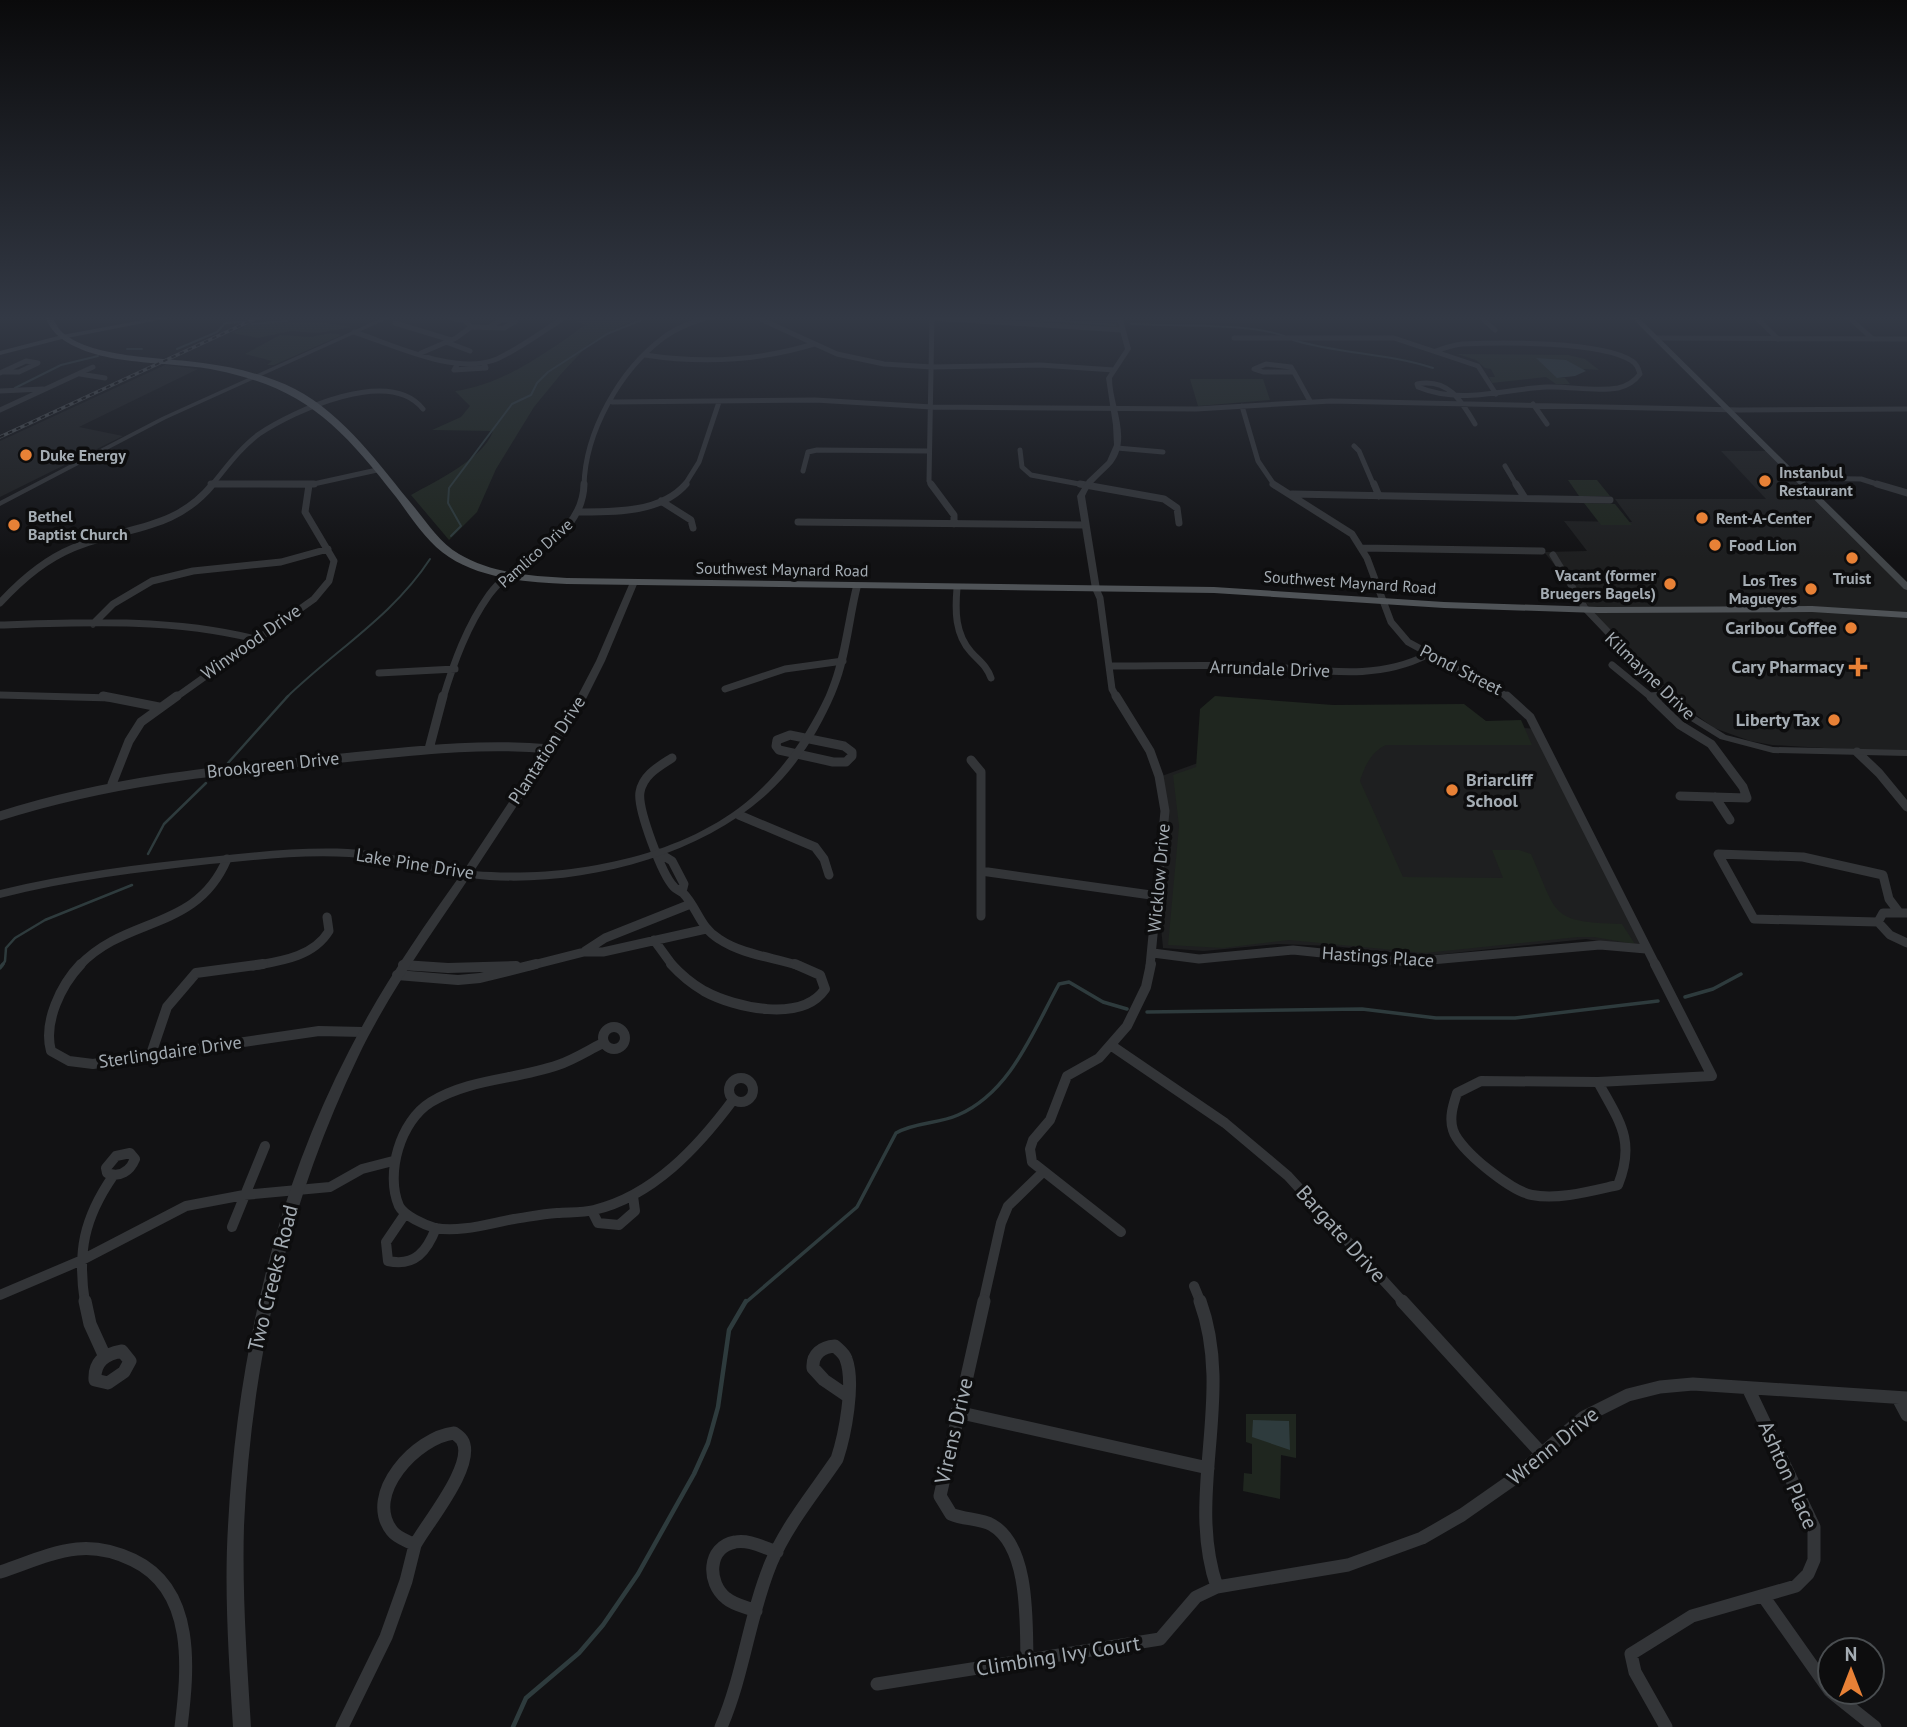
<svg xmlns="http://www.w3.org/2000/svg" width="1907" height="1727" font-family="'PT Sans',sans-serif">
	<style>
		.built { fill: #1e1f20 }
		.green { fill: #1f261f }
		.water { fill: #2e3b3d }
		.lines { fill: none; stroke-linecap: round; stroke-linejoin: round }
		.stream-far3 { stroke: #2e3b3d; stroke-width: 2 }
		.stream-far2 { stroke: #2e3b3d; stroke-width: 2.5 }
		.stream-far1 { stroke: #2e3b3d; stroke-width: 3.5 }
		.stream { stroke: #2e3b3d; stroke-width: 4.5 }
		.minor-far4 { stroke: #333538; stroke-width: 5 }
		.minor-far3 { stroke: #333538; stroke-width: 7 }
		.minor-far2 { stroke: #333538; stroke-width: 9 }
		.minor-far1 { stroke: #333538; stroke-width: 10 }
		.minor { stroke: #333538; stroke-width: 13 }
		.tertiary { fill: #333538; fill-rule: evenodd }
		.secondary { fill: #414548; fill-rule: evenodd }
		.primary { fill: #4f5357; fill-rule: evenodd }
		.rail-casing { stroke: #4c5053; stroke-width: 3.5 }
		.rail { stroke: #0d0d0e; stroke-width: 2; stroke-dasharray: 4.5; stroke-linecap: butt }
		.poi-dot { fill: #e88136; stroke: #0d0d0e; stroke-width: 2.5 }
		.labels { text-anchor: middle; stroke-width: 7; stroke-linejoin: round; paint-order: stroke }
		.far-poi-label { font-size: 16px; font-weight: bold; fill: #a4acb3; stroke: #0d0d0e; text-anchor: start }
		.far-street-label { font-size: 16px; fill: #a4acb3; stroke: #0d0d0e }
		.poi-label { font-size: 18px; font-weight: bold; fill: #a4acb3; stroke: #0d0d0e; text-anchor: end }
		.street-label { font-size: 18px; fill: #a4acb3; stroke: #0d0d0e }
		.near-street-label { font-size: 21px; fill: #a4acb3; stroke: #0d0d0e }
	</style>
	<rect width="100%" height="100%" fill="#121214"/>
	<path class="built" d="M165,365l33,4 -119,58 44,9 -123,61v-56z
		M1721,451h51l135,136v166l-135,-8 -22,-4 -36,-13 -26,-19 -88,-89 -56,-68 43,-1 -23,-30 68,1 -17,-23h151z
		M1331,715l207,14 108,220 -60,-10 -161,17 -92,-10 -55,-2 -74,7 -41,-3 -5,-52 7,-85 -6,-34z"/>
	<path class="green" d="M573,316h75l-23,8 -36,20 -28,30 -27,33 -38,62 -19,43 -28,28 -38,-45c25,-14 73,-37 82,-64l-61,-1 29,-13 9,-11 -15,-15c49,-7 91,-38 130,-66l-15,-7z
		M935,316l182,2 2,10z
		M275,322h45l33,5 -35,6 -27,-2 -33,7 -26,-5 17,-9z
		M331,333l11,2 -68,30h-7l5,-4 -27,-7 35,-19 30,2z
		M1457,354l111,1 17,4 14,11 -14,-1 -28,9h8l5,6h-14l-10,-7 -54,6 -3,-6h6l-4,-8 -6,-1 -9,-8z
		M1190,379h73l7,21 -72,6z
		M1568,480h29l13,16h-31z
		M1584,503l31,1 17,21h-31z
		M1215,696l118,9 131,-1 22,17 35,-1 11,25h-146c-14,6 -22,22 -26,36l43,96 100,1 -11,-28h27l12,4c27,61 18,68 91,70l13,20 -41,-7h-16l-153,16 -136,-13 -66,8 -55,-3 11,-119 -6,-51 23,-8 4,-58z
		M1246,1414h50v44l-15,-3 -1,44 -37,-8 1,-18 8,1v-30l-6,-2z"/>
	<path class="water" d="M1536,358l30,2 20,11 -11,5 -18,2z
		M1253,1420l36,1 1,29 -38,-13z"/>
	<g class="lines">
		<path class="stream-far3" d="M894,316h33
			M986,316l129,9
			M252,324l35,-3
			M1131,324c39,2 119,-1 153,12
			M1293,340c46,14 94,13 140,28
			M127,349h15
			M177,349l40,-17 8,-9 19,-1
			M15,388l46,-23 37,-9
			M451,536l10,-10 -13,-23 1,-15 63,-84 19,-9 6,-12 11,-11 59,-38 44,-18
			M286,698c48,-47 107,-82 144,-139"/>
		<path class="stream-far2" d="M228,763l60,-67
			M148,854l16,-30 42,-41
			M2,966l3,-5 1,-13 9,-10 30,-18 87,-35"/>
		<path class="stream-far1" d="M0,968l3,-4
			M1685,997l28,-8 28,-15
			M1147,1012l215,-3 74,9h79l143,-17
			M745,1303l112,-96 39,-74c19,-11 42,-9 62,-18 53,-23 75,-84 101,-131l10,-2 34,20 24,7"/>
		<path class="stream" d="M513,1727l13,-29 53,-45 24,-28 35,-51 56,-100 14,-31 10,-36 11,-77 17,-29"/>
		<path class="minor-far4" d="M754,316l83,38 47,10 48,3 108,-2 74,5
			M932,316l-3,165 3,5
			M1052,316l67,1
			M1480,316l15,14
			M1755,316l23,23
			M1847,316l26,23
			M932,318l190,12
			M395,323l56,17
			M471,327l33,1 12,-7 -15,-1 -10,6
			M354,332c40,13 102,44 143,27 24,-11 47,-29 70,-43
			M1234,338h160l84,28 18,28
			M1656,338l251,1
			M446,342l24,9
			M421,353l35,-15 15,-11 -5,-6 -15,-3
			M645,355c58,9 113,6 169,-11
			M1266,364l25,3 3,5h-31l-9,-3z
			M457,365l-3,5 32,-2 -2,-5
			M1294,372l16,29
			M0,373l26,-12 12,2 -19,9h-16
			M80,374l25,4
			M1417,384l1,3c43,18 85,2 129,0 23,-1 47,5 71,1 9,-2 16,-6 22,-14 -2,-6 -3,-10 -8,-13 -30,-20 -132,-19 -170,-17 -9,1 -18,4 -26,7
			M1417,384c31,-6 44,16 58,40
			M0,391l43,-2
			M612,402l203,-2 117,7 264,2 135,-8 408,9 168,-1
			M1533,404l14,20
			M1242,406l16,55 17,25
			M0,410l93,-43
			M1354,446l5,5 15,35
			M1117,448l46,4
			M1020,450l2,17 9,8 59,11
			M1505,466l12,20
			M803,471l5,-19 9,-2 112,1
			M1798,478l63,1 22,7
			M211,484l98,1 68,-15
			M211,486c15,-18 29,-38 48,-52 35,-23 130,-68 164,-25
			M584,486c1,-54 36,-116 79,-148 14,-11 32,-17 49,-22
			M684,486l15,-24 20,-60"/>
		<path class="minor-far3" d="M211,484h103
			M931,484l23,31v9
			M1080,484l84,15 13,9 2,15
			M1273,484l79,50 15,24 24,64 17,20 102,56
			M1374,484l5,12
			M1516,484l9,14
			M1877,484l30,9
			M1292,494l318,6
			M661,501l30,19 2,8
			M579,512c35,0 82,1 107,-28
			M798,522l286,3
			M1362,548l180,3
			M1553,555l32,53
			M957,588c-2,23 -2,46 14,64 8,9 16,14 20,26
			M1096,589l4,9 12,91 5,9
			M0,603c21,-23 44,-43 73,-55 52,-22 101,-16 140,-64
			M93,624l20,-20 39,-23 41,-10 88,-9 47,-13
			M0,625c86,-3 171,-7 256,14
			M1612,665l39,32
			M1109,666c48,0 96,-1 145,0 59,2 118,17 173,-11
			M379,673l76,-4
			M725,689l60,-20 58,-8
			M0,695l112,3
			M175,698l139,-99 15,-18 5,-20 -29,-49 4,-27
			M443,698c11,-36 24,-72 46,-103 29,-40 94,-56 95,-111
			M1652,698l16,-2"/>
		<path class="minor-far2" d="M103,696l56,11
			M1116,696l34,55 9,25 6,35 -15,155
			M1507,696l23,21 126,249
			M1662,696l-11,1 29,28 31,19 32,43 4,11 -67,-2
			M790,735l54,11 8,6v4l-6,6h-13l-54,-12 -3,-4 1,-6z
			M429,749l14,-53
			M1857,752l22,21 28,34
			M672,758c-14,9 -29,17 -32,34 -3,16 22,83 34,95 0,1 8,5 9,6 14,14 17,35 36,46 24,16 54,18 81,27
			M971,760l10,12v144
			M112,784l17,-43 12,-19 36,-26
			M1715,797l15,23
			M739,815l76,32 9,12 5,16
			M0,816c109,-35 220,-46 333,-57 73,-7 144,-17 217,-10
			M659,853l13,8 12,23 -2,8
			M981,871l177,25
			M1907,913h-24l-5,9 12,13 17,8
			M1878,922l-124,-3 -36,-65 85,3 80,18 6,24 9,12
			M654,940l19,26
			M585,951l20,-13 83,-33
			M1153,953l46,6 94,-9 116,12 191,-17 46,4
			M403,965l12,1
			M79,966c48,-51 117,-34 148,-107
			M253,966c28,-5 60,-9 76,-35l-2,-14
			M529,966l55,-14h19l103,-23"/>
		<path class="minor-far1" d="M81,964c-20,21 -38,58 -30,87l18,10 24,3 226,-33 44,1
			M671,964c10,11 21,20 33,27 31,17 98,32 121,-2l-5,-14 -25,-11
			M403,965l45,3 68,-2
			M397,975l61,5 22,-2 56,-14
			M603 1038a11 11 0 1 1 22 0a11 11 0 1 1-22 0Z
			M601,1044c-14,7 -28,16 -43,21 -43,15 -87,13 -127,37 -31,19 -46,72 -32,104 5,10 26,19 36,22 24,5 56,-5 79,-9 14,-2 28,-5 43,-6 12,-1 25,0 37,-3 59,-14 104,-63 139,-110
			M1112,1046l113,77 63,53 116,127
			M150,1057l17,-50 29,-34 67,-9
			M729 1090a12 12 0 1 1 24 0a12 12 0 1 1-24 0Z
			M1481,1081l117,1c21,39 38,58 20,103 -27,6 -59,15 -86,10 -21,-4 -73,-45 -79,-65 -4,-12 0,-25 4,-37z
			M1598,1082l114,-6 -57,-112
			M130,1153l5,6c-5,12 -15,19 -28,14l-1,-5 10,-12z
			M592,1211l6,12 21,2 16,-14 -2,-15
			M405,1214l-19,28 2,19c27,6 39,-10 48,-33
			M232,1227l33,-81
			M1121,1232l-89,-70 -2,-13 3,-9 17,-20 17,-44 32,-18 28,-32 19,-39 5,-23
			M1194,1286l7,17
			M0,1295l82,-35 104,-54 58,-11 86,-8 32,-18 31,-8
			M85,1303c-8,-51 -1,-85 28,-127
			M983,1303l18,-80 7,-17 35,-34"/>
		<path class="minor" d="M85,1301l5,23 15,33
			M984,1301l-44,195 11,18c13,6 29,4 41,11 38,22 34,99 35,137
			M1200,1301c35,96 -15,193 17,286
			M1402,1301l140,153
			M122,1351l8,10 -6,11 -16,11 -13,-3c-1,-18 10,-26 27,-29z
			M1898,1398l9,17
			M957,1412l251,56
			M454,1433c3,2 6,4 8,7 15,24 -36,84 -47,105 -7,-4 -18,-7 -23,-14 -29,-37 25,-94 62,-98z
			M0,1572c25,-8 50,-20 77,-23 19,-2 39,3 56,11 63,30 55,110 48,167
			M1763,1596l67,95
			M756,1611c-10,-4 -22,-6 -30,-13 -19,-15 -19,-51 9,-56 14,-3 29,6 42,10
			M877,1684l283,-45 36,-42 21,-10 131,-22 74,-27 40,-23 50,-35 72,-63 44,-22 32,-8 33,-3 214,14
			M1831,1692l44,35
			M342,1727l44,-90 20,-56 9,-36
			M721,1727c23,-53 28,-111 50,-164 16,-38 43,-70 66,-104 8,-24 18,-76 9,-100 -2,-6 -7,-9 -11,-13 -13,1 -23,8 -22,22l11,12 22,15
			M1666,1727l-31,-55 -4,-18 61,-38 104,-30 12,-12 6,-14v-33l-66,-139"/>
		<path class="tertiary" d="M386,316h8l-228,103 -166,87v-5l162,-84z
			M1116,316h6l9,33 -19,29c0,27 20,60 1,85 -10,12 -22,18 -28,33l15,93 -4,2 -4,-2 -15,-93 10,-16 20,-19 7,-16 -1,-20 -7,-47 19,-29z
			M631,580h6l1,2 -33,79 -23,46 -108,164c95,8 220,-14 289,-84 27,-27 47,-58 63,-92 15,-34 18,-73 27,-109l4,-2 4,2c-9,36 -11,74 -26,108 -16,37 -38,73 -68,100 -73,67 -201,96 -298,84 -39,58 -81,116 -111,179 -71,148 -107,306 -114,469 -2,67 3,134 7,201h-18c-4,-67 -9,-134 -5,-201 9,-164 45,-328 121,-475 31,-61 70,-118 110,-174 -37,-7 -73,-18 -110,-20 -46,-3 -93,3 -139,7 -70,8 -141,16 -210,34v-8c69,-17 140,-26 210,-33 46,-5 92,-10 138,-8 40,2 77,15 116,21l108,-163 24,-46z
			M1582,606h6l101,106 37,23 47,12 134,3v6l-134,-3 -53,-14 -37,-23 -101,-106z"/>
		<path class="secondary" d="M165,316h14l-117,23 -62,16v-4l62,-16z
			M1630,316h7l270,266v8l-3,-1z"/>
		<path class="primary" d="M44,316h8c2,4 5,10 8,14 28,29 104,27 143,33 31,4 64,12 92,26 51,27 84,76 120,119 13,16 26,36 44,46 32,19 71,22 108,24l647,9 230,15 154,5 214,-1 95,6v6l-95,-6 -214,1 -154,-5 -230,-15 -647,-9c-39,-2 -85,-5 -118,-27 -22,-14 -38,-40 -53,-60 -55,-70 -90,-109 -181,-127 -48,-10 -121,-2 -159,-36 -5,-5 -8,-12 -12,-18z"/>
		<defs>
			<path id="rail" d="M0,437l261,-121"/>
		</defs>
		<use href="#rail" class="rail-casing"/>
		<use href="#rail" class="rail"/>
	</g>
	<linearGradient id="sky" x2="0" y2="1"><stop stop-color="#0a0a0b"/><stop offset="0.57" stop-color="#333945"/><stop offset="1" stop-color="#333945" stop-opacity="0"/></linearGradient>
	<rect width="1907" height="558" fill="url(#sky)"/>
	<g class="poi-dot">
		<circle cx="26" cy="455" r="7"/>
		<circle cx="1765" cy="481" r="7"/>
		<circle cx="1702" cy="518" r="7"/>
		<circle cx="14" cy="525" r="7"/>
		<circle cx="1715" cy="545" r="7"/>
		<circle cx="1852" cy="558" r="7"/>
		<circle cx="1670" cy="584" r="7"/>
		<circle cx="1811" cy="589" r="7"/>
		<circle cx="1851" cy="628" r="7"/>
		<path d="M1854.5 656.5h7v7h7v7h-7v7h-7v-7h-7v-7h7z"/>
		<circle cx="1834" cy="720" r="7"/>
		<circle cx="1452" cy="790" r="7"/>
	</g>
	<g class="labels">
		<g class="far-poi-label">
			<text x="40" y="461">Duke Energy</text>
			<text x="1779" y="478">Instanbul<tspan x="1779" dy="18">Restaurant</tspan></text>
			<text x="28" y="522">Bethel<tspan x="28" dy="18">Baptist Church</tspan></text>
			<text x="1716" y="524">Rent-A-Center</text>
			<text x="1729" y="551">Food Lion</text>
			<text x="1656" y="581" text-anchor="end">Vacant (former<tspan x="1656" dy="18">Bruegers Bagels)</tspan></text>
			<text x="1852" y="584" text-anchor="middle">Truist</text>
			<text x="1797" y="586" text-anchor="end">Los Tres<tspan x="1797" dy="18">Magueyes</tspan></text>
		</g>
		<g class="far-street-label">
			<text transform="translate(535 553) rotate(-42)" y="6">Pamlico Drive</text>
			<text transform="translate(782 569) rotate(1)" y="6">Southwest Maynard Road</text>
			<text transform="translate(1350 582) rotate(4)" y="6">Southwest Maynard Road</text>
		</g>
		<g class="poi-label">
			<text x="1837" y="634">Caribou Coffee</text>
			<text x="1844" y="673">Cary Pharmacy</text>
			<text x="1820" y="726">Liberty Tax</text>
			<text x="1466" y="786" text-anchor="start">Briarcliff<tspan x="1466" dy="21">School</tspan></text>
		</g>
		<g class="street-label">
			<text transform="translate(251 642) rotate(-35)" y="6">Winwood Drive</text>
			<text transform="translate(1270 669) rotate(2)" y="6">Arrundale Drive</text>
			<text transform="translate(1461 670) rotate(27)" y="6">Pond Street</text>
			<text transform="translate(1650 676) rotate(44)" y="6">Kilmayne Drive</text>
			<text transform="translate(547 750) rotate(-57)" y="6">Plantation Drive</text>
			<text transform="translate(273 765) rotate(-6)" y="6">Brookgreen Drive</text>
			<text transform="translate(415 864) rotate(9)" y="6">Lake Pine Drive</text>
			<text transform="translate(1159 878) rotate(-85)" y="6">Wicklow Drive</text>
			<text transform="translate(1378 957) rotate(4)" y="6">Hastings Place</text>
			<text transform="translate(170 1052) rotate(-8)" y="6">Sterlingdaire Drive</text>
		</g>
		<g class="near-street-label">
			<text transform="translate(1341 1234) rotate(48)" y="7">Bargate Drive</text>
			<text transform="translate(273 1278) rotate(-76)" y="7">Two Creeks Road</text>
			<text transform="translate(954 1431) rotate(-77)" y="7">Virens Drive</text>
			<text transform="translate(1553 1446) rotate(-39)" y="7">Wrenn Drive</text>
			<text transform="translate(1788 1475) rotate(66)" y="7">Ashton Place</text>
			<text transform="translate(1058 1656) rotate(-9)" y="7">Climbing Ivy Court</text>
		</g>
	</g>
	<g transform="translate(1851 1671)"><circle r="33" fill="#0d0d0e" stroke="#494d50" stroke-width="2"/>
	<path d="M0-5L12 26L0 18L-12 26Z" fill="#e88136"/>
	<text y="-10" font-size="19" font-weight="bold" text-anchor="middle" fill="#a4acb3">N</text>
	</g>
</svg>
